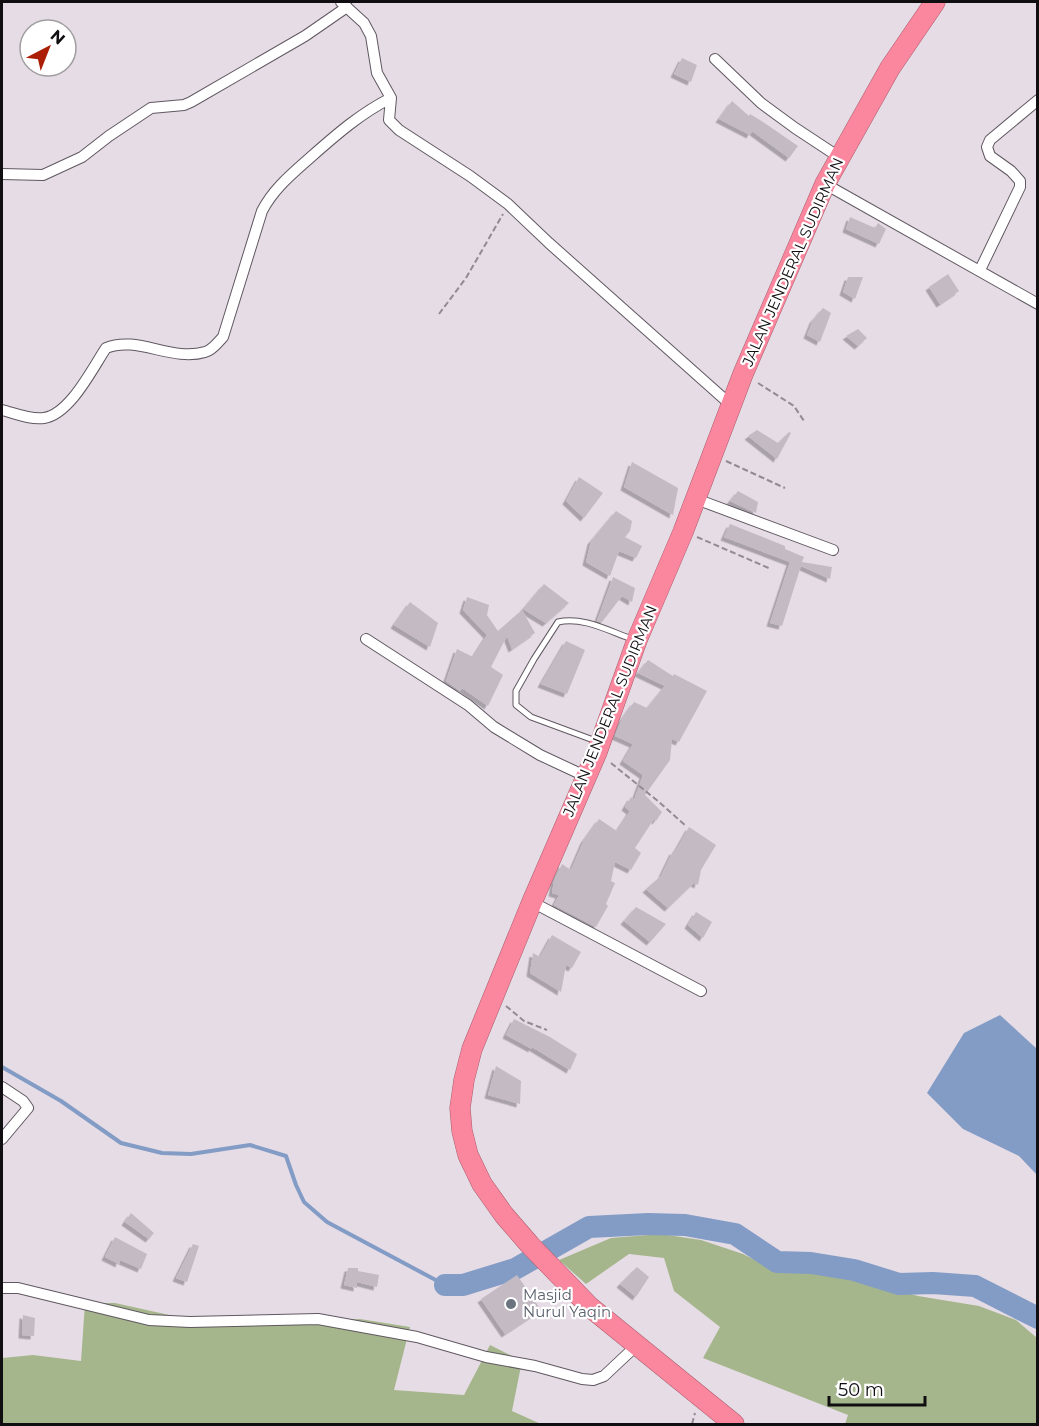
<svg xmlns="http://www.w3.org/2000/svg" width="1039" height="1426" font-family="Montserrat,sans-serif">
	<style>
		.green { fill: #a6b68c }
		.water { fill: #839cc5 }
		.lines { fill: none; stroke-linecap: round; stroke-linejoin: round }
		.stream { stroke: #839cc5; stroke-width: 4 }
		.river { stroke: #839cc5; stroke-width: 22 }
		.building { fill: #c4bac4; filter: url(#shadow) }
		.lane-casing { stroke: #605861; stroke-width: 7 }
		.street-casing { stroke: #605861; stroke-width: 12 }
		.highway-casing { stroke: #a95d6d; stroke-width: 21 }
		.path { stroke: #928b92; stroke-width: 2; stroke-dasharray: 6 3; stroke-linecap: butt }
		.lane { stroke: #fff; stroke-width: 5 }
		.street { stroke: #fff; stroke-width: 10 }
		.highway { stroke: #fb879e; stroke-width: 20 }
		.worship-dot { fill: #6b7280; stroke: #fff; stroke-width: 2 }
		.labels { text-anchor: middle; stroke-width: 4.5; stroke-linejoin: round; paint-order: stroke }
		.street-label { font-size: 15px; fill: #110e11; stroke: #fff }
		.worship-label { font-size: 15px; fill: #5b616d; stroke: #fff; text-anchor: start }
	</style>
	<defs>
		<filter id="shadow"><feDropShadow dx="-3.5" dy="3.5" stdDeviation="0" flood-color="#0004"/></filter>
	</defs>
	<rect width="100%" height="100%" fill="#e6dce6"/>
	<path class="green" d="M661,1234l40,6 42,14 28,14 74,8 73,20 61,10 37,14 21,18v86h-192l3,-9 -145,-57 17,-31 -46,-36 -10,-33 -35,-4 -43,30 -27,-24 52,-22z
		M85,1303h30l95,21 150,-5 50,8 -16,63 70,5 26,-50 32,16 -10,50 29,13h-539v-66l31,-3 48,6z"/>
	<path class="water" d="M1000,1015l37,34v126l-18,-19 -56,-27 -36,-36 37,-60z"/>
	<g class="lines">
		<path class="stream" d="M2,1067l59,34 60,42 41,10 29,1 59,-9 36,11 10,29 8,17 23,20 118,63"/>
		<path class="river" d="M445,1285h18l52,-16 74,-42 59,-3 37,1 50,9 42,28 34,1 43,7 45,14 34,-1 42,3 63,32"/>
	</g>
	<path class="building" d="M682,58l15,7 -6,17 -17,-8z
		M732,101l17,15 1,-2 10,6 38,26 -9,12 -37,-27 -2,4 -31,-16z
		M850,217l25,11 3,-5 8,6 -7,15 -33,-15z
		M948,274l11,17 -19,13 -11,-17z
		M848,277h15l-8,22 -12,-7z
		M823,308l8,5 -11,29 -13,-7 6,-15z
		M858,329l9,9 -9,8 -12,-10z
		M757,430l21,13 11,-11 2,1 -14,26 -29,-23z
		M632,462l46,26 -5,27 -49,-28z
		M579,477l24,16 -19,25 -18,-17z
		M738,491l20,11 -2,11 -26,-12z
		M616,511l16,10 -2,10 -5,6 17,9 -6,12 -17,-7 -9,25 -24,-14 5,-21z
		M730,524l55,22v3l19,8 -2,5 30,5 -2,12 -29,-13 -19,60 -12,-3 20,-61 -66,-25z
		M613,577l22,11 -3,14 -10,-6 -20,26 -5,-1z
		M544,584l25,19 -23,20 -23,-14z
		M467,597l22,8 -2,10 11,16 24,-21 13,23 -23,16 -5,-13 -16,31 12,8 -15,31 -26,-18 -2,3 -14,-10 11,-32 16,8 14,-22 -24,-25z
		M410,602l28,21 -8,24 -36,-22z
		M566,641l19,9 -18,44 -26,-10z
		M648,660l25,16 1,-2 33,17 -28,51 -7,-3 -2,21 -25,35 17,17 -6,9 -2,-2 -19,29 6,5 -10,17 -16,-8 -4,19 4,2 -9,21 2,2 -12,21 -42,-22 5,-10 -7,-2 2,-12 8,-17 9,6 13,-30 15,-21 18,12 13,-20 -5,-4 6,-10 3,3 9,-25 -20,-14 10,-17 -18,-8 7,-17 12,-17 13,6 18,-22 -27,-13z
		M689,827l27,18 -15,25 -3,15 -4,-2 -26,25 -22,-19 15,-13 12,-25 2,1z
		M636,907l30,17 -16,18 -26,-21z
		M696,912l16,10 -9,16 -15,-13z
		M552,935l29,17 -9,16 -6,-3 -5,27 -31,-19 3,-20 7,4z
		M514,1019l36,18 27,17 -7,16 -38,-23v2l-26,-14z
		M496,1066l25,15 -1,23 -32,-9z
		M131,1213l23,20 -5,6 -24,-17z
		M115,1237l32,17 -6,15 -21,-9 -1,4 -14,-7z
		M193,1244l6,2 -12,36 -11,-4z
		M637,1267l12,10 -13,20 -16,-13z
		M348,1268h10v3l21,4 -2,12 -20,-5v6l-13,-3z
		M517,1275l24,35 -36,24 -24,-35z
		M23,1315l12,3 -1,18 -12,-1z"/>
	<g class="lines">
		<defs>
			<path id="lane" d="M596,741l-65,-24 -15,-12v-14l18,-32 24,-37c24,-6 51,9 74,17"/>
			<path id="street" d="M341,2l23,21 7,13 6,37 14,25 -2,22 10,10 71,46 38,28 41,39 182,162
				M715,59l46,44 34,25 44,29
				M2,174l41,1 39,-18 27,-21 42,-28 33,-3 7,-3 114,-66 42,-29
				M825,184l213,120
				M980,270l40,-83v-6l-9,-10 -21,-15 -3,-9 3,-7 48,-40
				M2,410c12,3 28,10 42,8 26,-4 48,-49 62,-70 31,-13 66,14 99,4 8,-2 13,-10 18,-15l39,-126c12,-23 30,-37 50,-55 25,-22 49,-43 79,-58
				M696,499l137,51
				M366,639l102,66 26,22 46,28 45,21
				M532,902l169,89
				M2,1087l21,14 5,7 -26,31
				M2,1288h16l131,32 41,2 128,-3 99,18 69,20 49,9 47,13 11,1 11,-4 33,-31"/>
			<path id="highway" d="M734,1424l-144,-117 -60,-62 -26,-30 -22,-31 -14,-29 -6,-24 -2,-23 4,-28 8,-31 60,-147 65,-150 40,-112 46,-108 60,-158 82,-190 65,-116 45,-66"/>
		</defs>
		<use href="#lane" class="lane-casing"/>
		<use href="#street" class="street-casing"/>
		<use href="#highway" class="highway-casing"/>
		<path class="path" d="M439,314l27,-36 37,-64
			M758,383l36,23 10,15
			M726,461l59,27
			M697,537l74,32
			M611,763l48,39 26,23
			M506,1006l18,15 23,9
			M692,1424l3,-11"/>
		<use href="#lane" class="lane"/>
		<use href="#street" class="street"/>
		<use href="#highway" class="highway"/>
	</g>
	<circle class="worship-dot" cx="511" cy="1304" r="6"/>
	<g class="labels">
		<g class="street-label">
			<text transform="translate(793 262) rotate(-66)" y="5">JALAN JENDERAL SUDIRMAN</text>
			<text transform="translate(610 711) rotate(-68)" y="5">JALAN JENDERAL SUDIRMAN</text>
		</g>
		<g class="worship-label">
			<text x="523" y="1300">Masjid<tspan x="523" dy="17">Nurul Yaqin</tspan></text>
		</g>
	</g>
	<rect width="1039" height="1426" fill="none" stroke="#110e11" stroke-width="6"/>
	<g transform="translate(48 48) rotate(42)"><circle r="28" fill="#ffffff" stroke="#a09fa0" stroke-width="1.5"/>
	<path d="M0-4.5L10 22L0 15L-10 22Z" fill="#ac1d05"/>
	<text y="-9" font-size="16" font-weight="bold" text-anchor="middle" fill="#110e11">N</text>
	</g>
	<path d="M829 1396v9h96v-9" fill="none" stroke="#110e11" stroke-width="3"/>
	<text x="838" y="1396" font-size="18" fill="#110e11" stroke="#ffffff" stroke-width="4.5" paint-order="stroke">50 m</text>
</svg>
